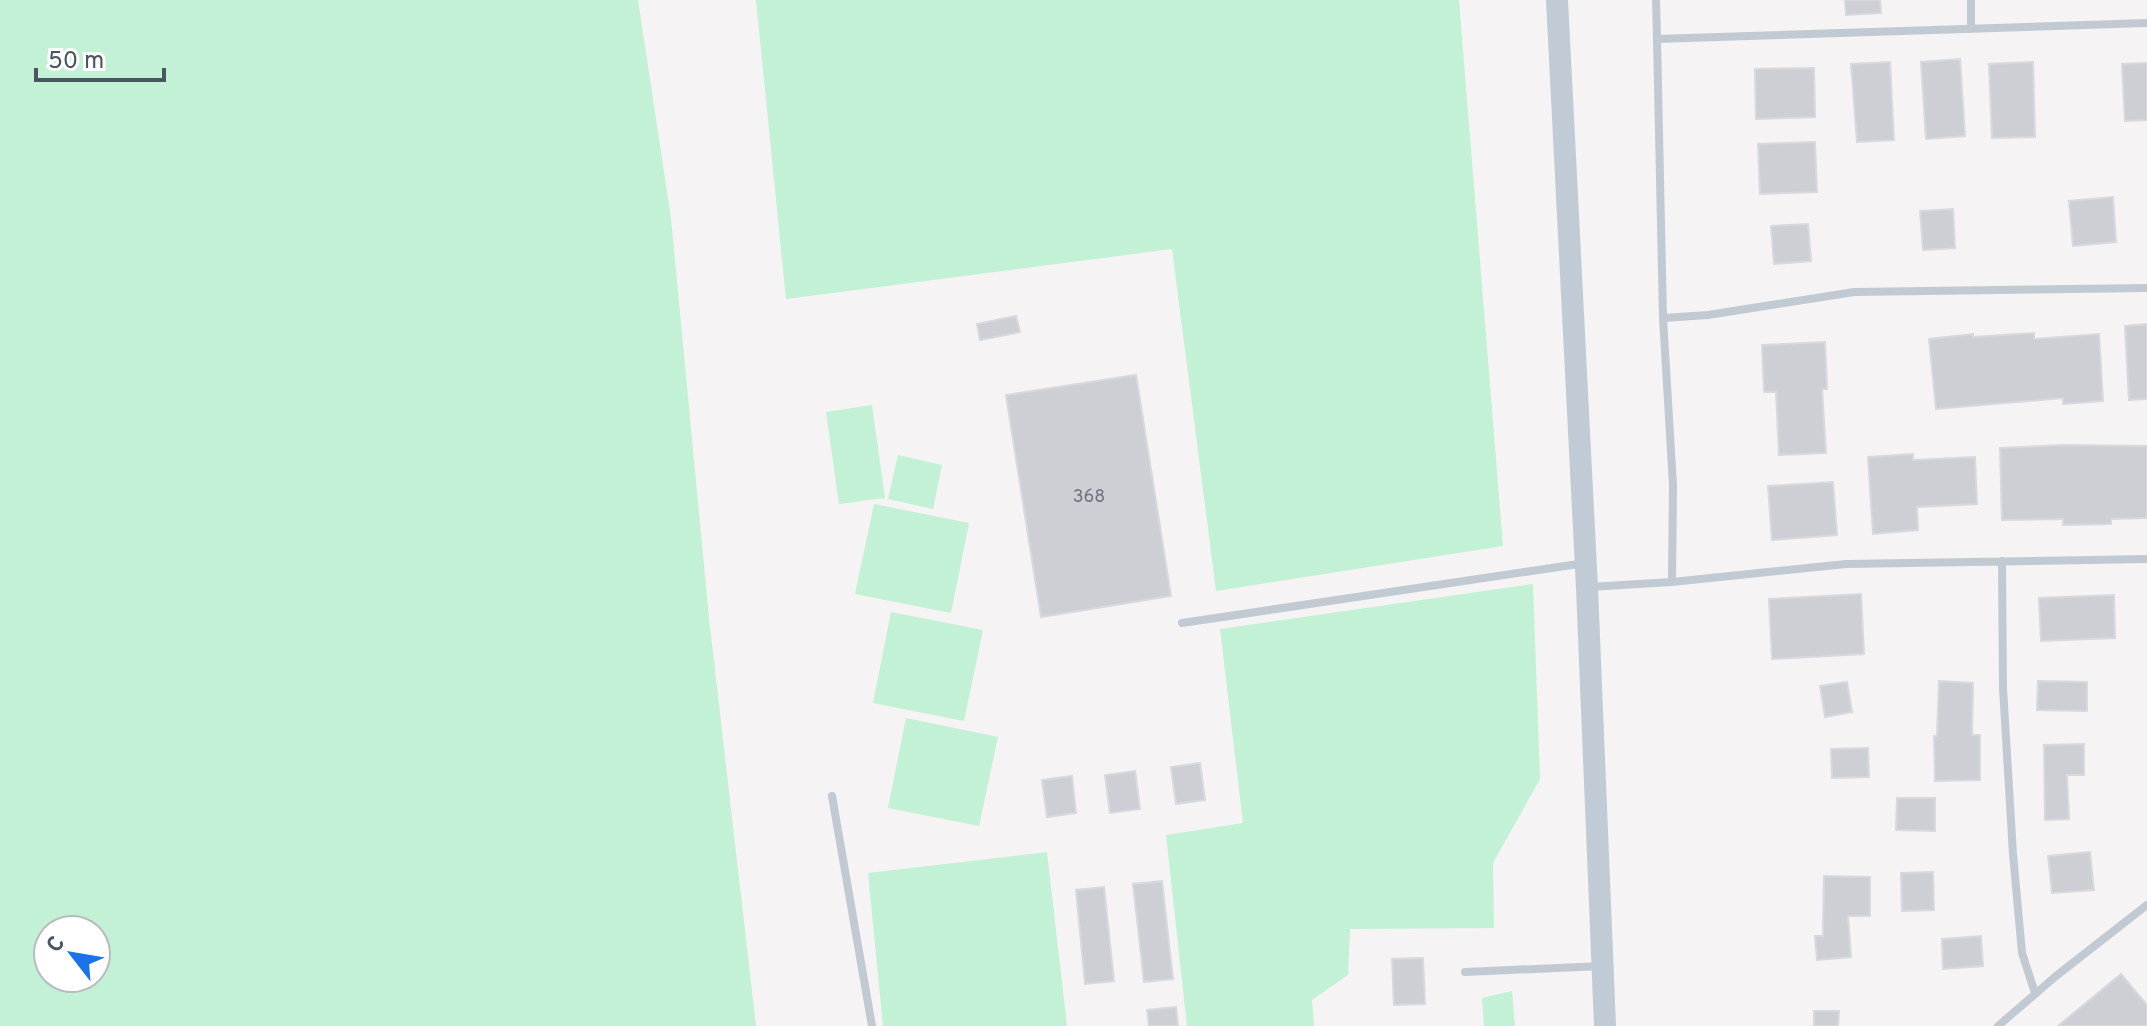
<svg xmlns="http://www.w3.org/2000/svg" width="2147" height="1026" font-family="Overpass,sans-serif">
	<style>
		.green { fill: #c3f1d5; fill-rule: evenodd }
		.building { fill: #cdcfd5; stroke: #d7d9de; stroke-width: 2 }
		.lines { fill: none; stroke-linecap: round; stroke-linejoin: round }
		.service { stroke: #c1cad2; stroke-width: 8 }
		.secondary { stroke: #c1cbd6; stroke-width: 22 }
		.labels { text-anchor: middle; stroke-width: 7; stroke-linejoin: round; paint-order: stroke }
		.number-label { font-size: 18px; fill: #6b747e }
	</style>
	<rect width="100%" height="100%" fill="#f5f3f3"/>
	<path class="green" d="M0,0h638l33,218 38,400 47,408h-756zM48,930h48v48h-48z
		M756,0h703l44,546 -287,45 -44,-342 -386,50z
		M872,405l13,93 -46,6 -13,-92z
		M898,455l44,10 -9,44 -45,-10z
		M874,504l95,19 -18,90 -96,-19z
		M1533,584l7,195 -47,84 1,65 -144,1 -2,46 -36,25 2,26h-127l-21,-191 77,-12 -23,-194z
		M891,612l92,18 -19,91 -91,-18z
		M906,718l92,19 -19,89 -91,-18z
		M1047,852l20,174h-184l-15,-153z
		M1512,991l3,35h-31l-2,-28z"/>
	<path class="building" d="M1845,0h35l1,13 -35,2z
		M1960,59l5,77 -39,3 -5,-77z
		M1890,62l4,78 -37,2 -6,-78z
		M2033,62l2,75 -43,1 -3,-74z
		M2147,63v57l-22,1 -3,-57z
		M1814,68l1,49 -59,2 -1,-50z
		M1815,142l2,50 -57,2 -2,-50z
		M2113,197l3,45 -43,4 -4,-45z
		M1953,209l2,39 -32,2 -3,-39z
		M1808,224l3,37 -37,3 -3,-38z
		M1016,316l4,16 -40,8 -3,-16z
		M2147,324v75l-18,1 -4,-74z
		M2034,333v6l65,-5 4,67 -40,3v-6l-127,11 -7,-70 44,-5v3z
		M1825,342l2,47h-5l4,64 -47,2 -3,-63h-12l-2,-47z
		M1136,375l35,221 -130,21 -35,-222z
		M2063,445l84,1v72l-36,1v5l-48,1v-6l-61,1 -2,-72z
		M1913,454v6l62,-3 2,47 -60,3 1,23 -45,4 -5,-77z
		M1833,482l4,53 -65,5 -4,-54z
		M1861,594l3,60 -92,5 -3,-60z
		M2114,595l1,43 -74,3 -2,-43z
		M1939,681l34,2 -1,52h8v45l-45,1 -1,-45h3z
		M2038,681l49,1v29l-50,-1z
		M1847,682l5,30 -27,5 -5,-31z
		M2084,744v31h-17l2,44 -24,1 -1,-75z
		M1868,748l1,29 -37,1 -1,-29z
		M1200,763l5,37 -29,4 -5,-37z
		M1135,771l5,38 -30,4 -5,-38z
		M1072,776l4,37 -29,4 -5,-37z
		M1897,798h38v33l-39,-1z
		M2090,852l4,38 -42,3 -4,-37z
		M1933,872l1,38 -32,1 -1,-38z
		M1824,876l46,1v39h-22l3,41 -34,3 -2,-24h8z
		M1162,881l11,98 -29,3 -11,-98z
		M1104,887l10,94 -29,3 -9,-94z
		M1981,936l2,30 -40,3 -1,-30z
		M1423,958l2,46 -31,1 -2,-46z
		M2121,974l26,31v21h-89z
		M1176,1007l2,19h-29l-2,-16z
		M1814,1011h25l-1,15h-24z"/>
	<g class="lines">
		<path class="service" d="M1656,0l1,39
			M1971,0v29
			M1663,318l-6,-279 490,-16
			M2002,561l1,127 10,166 9,99 13,40
			M1672,582l1,-97 -10,-167 45,-3 146,-23 293,-4
			M1589,587l83,-5 174,-18 301,-5
			M1182,623l403,-60
			M832,796l40,230
			M1465,972l137,-6
			M1998,1026l58,-50 91,-71"/>
		<path class="secondary" d="M1557,0l30,588 18,438"/>
	</g>
	<g class="labels">
		<g class="number-label">
			<text x="1089" y="502">368</text>
		</g>
	</g>
	<g transform="translate(72 954) rotate(301)"><circle r="38" fill="#ffffff" stroke="#b7bbc0" stroke-width="2"/>
	<path d="M0-6L14 30L0 20L-14 30Z" fill="#1a73e8"/>
	<text y="-12" font-size="22" font-weight="bold" text-anchor="middle" fill="#4a5661">С</text>
	</g>
	<path d="M36 68v12h128v-12" fill="none" stroke="#4a5661" stroke-width="4"/>
	<text x="48" y="68" font-size="24" fill="#4a5661" stroke="#ffffff" stroke-width="6" paint-order="stroke">50 m</text>
</svg>
